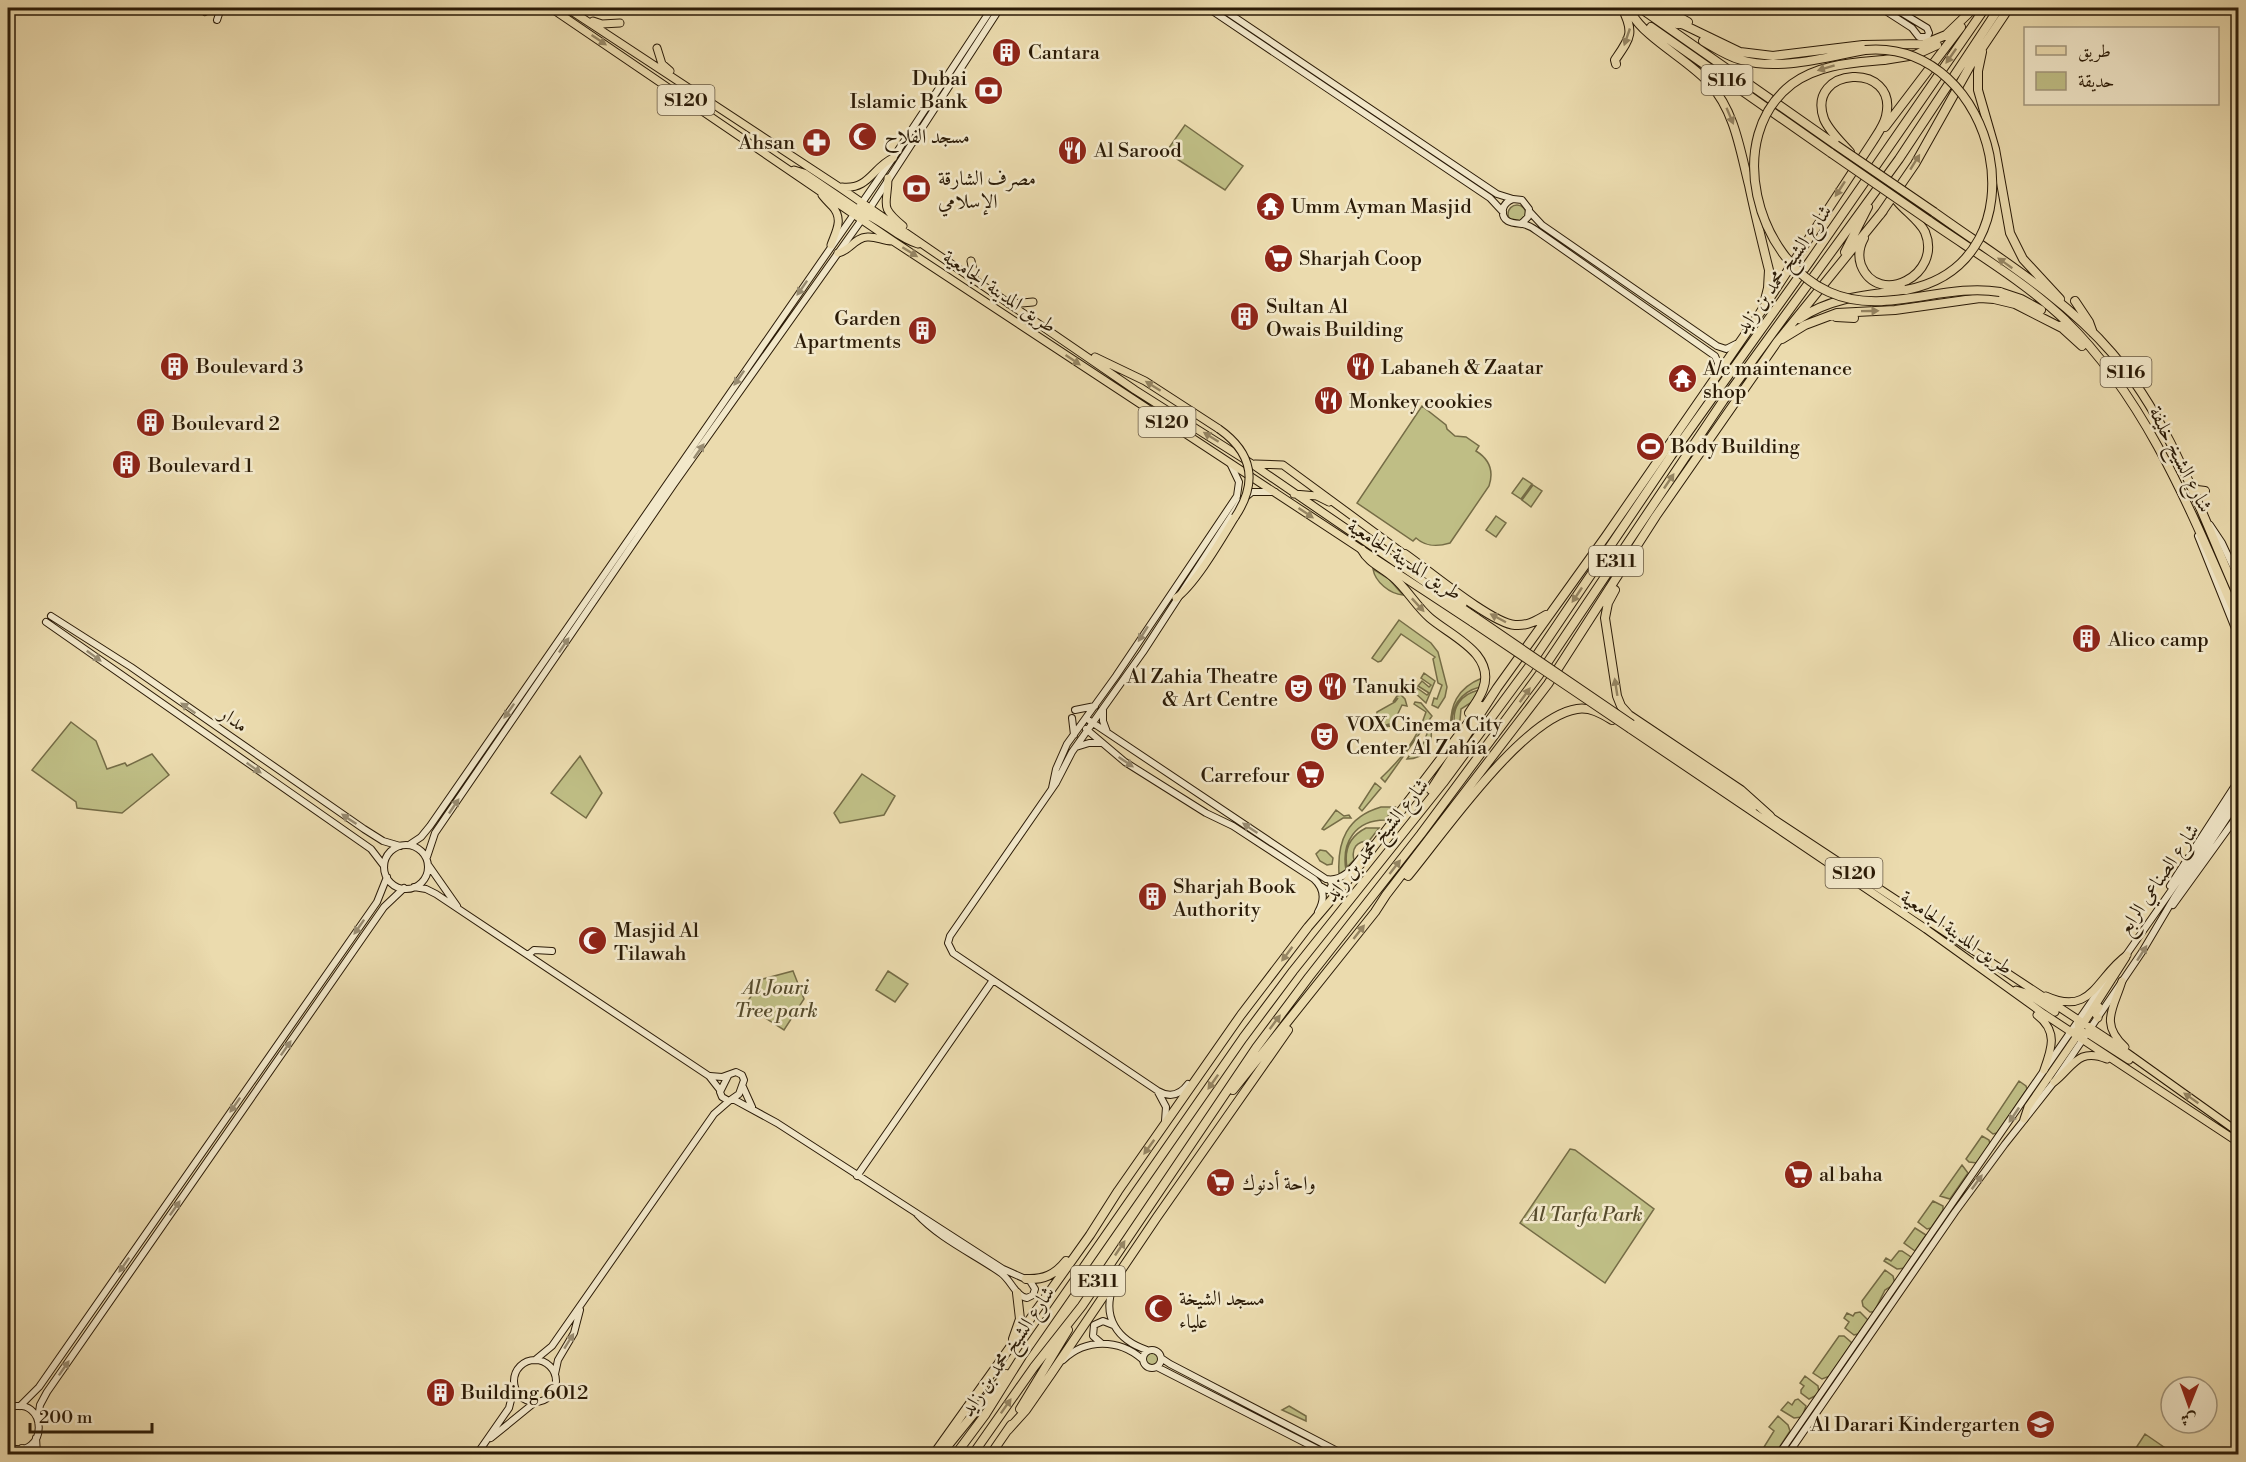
<svg xmlns="http://www.w3.org/2000/svg" width="2246" height="1462" font-family="'Libre Bodoni',Amiri,serif">
	<style>
		.green { fill: #bfbe85; stroke: #756c46; stroke-width: 1.5 }
		.lines { fill: none; stroke-linecap: round; stroke-linejoin: round }
		.secondary-casing { stroke: #2b1b07; stroke-width: 8 }
		.primary-casing { stroke: #2b1b07; stroke-width: 9 }
		.highway-casing { stroke: #2b1b07; stroke-width: 10 }
		.secondary { stroke: #f2e8ca; stroke-width: 6 }
		.primary { stroke: #ebdbae; stroke-width: 7 }
		.highway { stroke: #ebdbae; stroke-width: 8 }
		.primary-bridge-casing { stroke: #2b1b07; stroke-width: 9; stroke-linecap: butt }
		.highway-bridge-casing { stroke: #2b1b07; stroke-width: 10; stroke-linecap: butt }
		.primary-bridge { stroke: #ebdbae; stroke-width: 7 }
		.highway-bridge { stroke: #ebdbae; stroke-width: 8 }
		.oneway { fill: #958563 }
		.oneway2 { fill: #988c72 }
		.labels { text-anchor: middle; stroke-width: 5; stroke-linejoin: round; paint-order: stroke }
		.shield { fill: #f2e8ca; stroke: #675842; stroke-width: 1.5 }
		.shield-label { font-size: 18px; font-weight: bold; fill: #2b1b07 }
		.poi-label { font-size: 20px; fill: #2b1b07; stroke: #f2e8ca; text-anchor: start }
		.street-label { font-size: 20px; fill: #2b1b07; stroke: #f2e8ca }
		.park-label { font-size: 20px; font-style: italic; fill: #574c2d; stroke: #f2e8ca }
	</style>
	<rect width="100%" height="100%" fill="#ebdbae"/>
	<filter id="stains"><feTurbulence type="fractalNoise" baseFrequency=".00333" numOctaves="4"/><feColorMatrix values="0 0 0 0 .2 0 0 0 0 .09 0 0 0 0 .02 0 0 0 .5 -.17"/></filter>
	<radialGradient id="worn" r=".72"><stop offset=".6" stop-color="#630" stop-opacity="0"/><stop offset="1" stop-color="#630" stop-opacity=".3"/></radialGradient>
	<path class="green" d="M1185,125l58,41 -18,24 -59,-38z
		M1508 214a9 9 0 1 1 18 0a9 9 0 1 1-18 0Z
		M1422,406l24,19 1,4 8,7 11,1 13,9 -3,5c13,8 18,20 13,35l-39,57c-13,4 -24,4 -34,-5l-3,3 -56,-38z
		M1523,478l9,6 -11,15 -9,-6z
		M1533,485l9,6 -11,16 -9,-7z
		M1496,516l10,7 -10,14 -10,-7z
		M1373,569l16,10 14,16c-13,-1 -28,-13 -30,-26z
		M1399,620l32,23 7,9 9,35 -2,10 -7,11 -6,-3 2,-7 3,1 5,-14 -4,-2 -5,-24 2,-2 -34,-23 -20,27 -3,1 -6,-4z
		M1424,673l11,8 -9,22 -12,-11 3,-4 10,7 2,-2 -11,-7 4,-5 7,6 2,-2 -10,-7z
		M1482,678l-2,9c-20,5 -31,21 -27,42l-2,2c-2,-25 6,-43 31,-53z
		M1479,690l-7,12 -11,7 -1,11 -5,6c-4,-18 6,-32 24,-36z
		M1401,695l4,4 2,7 -5,-1 -10,21 -10,1 9,-2 2,-5 -3,4 -9,2 -5,-6 1,-8 18,-10 3,-4 -5,4 4,-6z
		M1415,702l6,1 11,13 -47,66 -4,-4c20,-19 36,-38 45,-66l-12,-8z
		M71,722l25,19 11,28 18,-6 2,3 25,-12 17,21 -47,38 -45,-5 -1,-6 -44,-32z
		M1430,726c5,18 -5,33 -23,33l7,-10 9,-5z
		M580,756l22,37 -16,25 -35,-25z
		M862,774l33,22 -11,19 -44,8 -6,-10z
		M1375,783l6,5 -19,23 -3,-3z
		M1381,807h14l-10,13c-29,0 -44,22 -39,50l-7,4c-2,-33 8,-57 42,-67z
		M1336,810l8,6 5,-1 2,3h-8l-19,12 -2,-1z
		M1366,828h13l-10,13c-12,0 -18,7 -15,19l-7,7c-3,-17 3,-31 19,-39z
		M1320,850l6,1 7,7 -1,6 -5,1 -7,-4 -4,-7z
		M793,971l11,28 -20,31 -39,-25 18,-26z
		M888,971l20,13 -13,18 -19,-12z
		M2019,1081l7,5 1,3 -30,44 -4,1 -6,-5z
		M1982,1136l7,4 1,4 -13,19 -8,-1 -3,-3z
		M1570,1149l5,1 79,59 -49,74 -85,-60z
		M1962,1165l6,8 -18,26 -10,-3z
		M1933,1201l10,5v4l-12,18 -4,1 -9,-7z
		M1915,1228l11,7 -11,16 -11,-8z
		M1899,1251h3l9,6 -5,11 -9,1 -13,-8 2,-3 5,3z
		M1885,1270l8,6 2,8 -10,6 -11,22h-4l-7,-6 -1,-5z
		M1860,1312l8,8 -10,14 -4,1 -9,-7 4,-6 -5,-4 3,-5 6,3 2,-3z
		M1839,1336h5l8,7 -22,33 -8,3 -9,-6z
		M1145 1360a7 7 0 1 1 14 0a7 7 0 1 1-14 0Z
		M1805,1376l13,10 1,8 -10,5 -8,-6v-3l3,-4 -4,-3z
		M1798,1399l8,7 -4,11 -8,1 -13,-8 7,-8 4,3 3,-5z
		M1289,1406l17,10v5l-24,-11z
		M1778,1416l10,9 2,6 -15,23 -11,-7 10,-16 -5,-4z
		M2145,1434l29,20h-42z"/>
	<g class="lines">
		<defs>
			<path id="secondary" d="M1208,8l282,190 13,14
				M1221,8l276,186 16,5
				M1881,8l31,20 7,9h8l2,-4 -2,-5 -33,-20
				M205,12l6,-4
				M217,20l4,-12
				M1529,211l13,14 175,121 9,3 10,-5
				M1521,224l7,-7 1,-8 -7,-9 -9,-1c-5,2 -9,5 -10,10 -2,15 12,14 20,15 5,1 10,4 14,7l178,125 3,7 -1,10
				M2210,525l12,18 16,34
				M2198,536l40,100
				M51,616l80,51 233,162 19,12 17,5
				M46,622l325,227 13,17
				M1075,710l20,-4
				M1103,710v11l4,11
				M1072,718l2,17
				M1090,721l236,158c22,4 32,-21 45,-34
				M1086,729l39,33 81,51 27,13 81,53c11,10 11,21 4,33
				M1076,747l13,-4h12
				M1052,788l4,-19 11,-25 49,-68 121,-180 2,-14 -9,-19
				M384 867a22 22 0 1 1 44 0a22 22 0 1 1-44 0Z
				M409,845l12,-8 9,-11 463,-668 99,-150
				M427,857l8,-24 239,-349 196,-276 130,-200
				M429,866l28,40
				M2170,886l68,-105
				M414,887l12,2 10,5 273,182 11,14
				M1322,887l5,3 3,-1 2,-5 -2,-4
				M2173,905l65,-90
				M528,955l6,-5 18,1
				M2124,958l82,-117 32,-52
				M710,1076l12,1 14,-5 6,3 2,5 -5,14 -10,7 -7,-4 -2,-5 8,-16
				M1188,1084c-8,11 -18,14 -30,7l-205,-138 -5,-10 2,-7 106,-153 16,-31 71,-100 98,-151 11,-9h23
				M743,1087l9,20
				M1158,1092l8,15 -1,14
				M733,1099l44,24 226,146 27,12 5,8 -2,6 -6,3c-12,-2 -16,-18 -26,-25 -27,-19 -61,-34 -84,-59
				M857,1176l136,-196
				M1113,1287c-11,30 4,53 34,63
				M1101,1343l-8,-7 1,-11 9,-4 10,4
				M1143 1359a9 9 0 1 1 18 0a9 9 0 1 1-18 0Z
				M1161,1358l9,6 173,90
				M514 1381a21 21 0 1 1 42 0a21 21 0 1 1-42 0Z
				M535,1360l17,-14 162,-232 15,-13
				M1063,1360c23,-22 56,-21 79,-1
				M1157,1367l170,87
				M555,1374l3,-14 16,-27 6,-23
				M20,1406l19,-19 338,-485 10,-25
				M8,1408c41,-15 41,54 0,39
				M38,1419l2,-14 7,-13 337,-485 20,-19
				M36,1438l1,16
				M491,1438l43,-35
				M477,1454l32,-46 5,-20
				M1779,1454l326,-472
				M1788,1454l167,-242 50,-68 49,-62 88,-130 32,-54 64,-97"/>
			<path id="primary" d="M551,8l342,233 580,382
				M567,8l272,179 296,203 117,74 225,154
				M593,21l9,3 18,-1
				M657,48l5,16 8,7
				M794,170l10,3 53,36 13,-1
				M888,178c0,28 -10,27 15,48
				M842,187c27,3 31,-20 51,-29
				M822,195c3,4 6,7 10,11 12,13 4,25 -1,39
				M859,212c22,6 37,26 59,32
				M838,253c12,-2 16,-15 29,-16 9,-1 16,4 25,4
				M971,261l4,20
				M1009,304l24,-2
				M1095,357l50,24 74,48
				M1255,464l28,1 125,92
				M1294,494l23,2 12,6
				M1418,567l45,37
				M1176,598c19,-13 46,-60 59,-81
				M1632,724l123,82
				M1630,729l296,200 118,85 194,128
				M1766,814l346,228 126,90
				M2122,981c-8,27 -23,42 3,66
				M2016,990l10,3 29,19
				M2046,996c46,21 50,-19 81,-41
				M2037,1015c21,16 15,33 7,55
				M2098,1018l-3,-5 4,-6
				M2082,1026l44,-69
				M2076,1031l11,2 42,27
				M2054,1082c19,-15 24,-35 53,-23
				M2024,1119l4,-12 49,-71 2,-6 -1,-9"/>
			<path id="highway" d="M1640,8l196,137
				M1651,8l26,16
				M1663,8l25,14
				M1632,14c13,24 58,47 78,70 25,28 30,66 39,101 6,29 13,57 20,85l-1,18 -3,12
				M1674,22l10,3 56,27 33,4 90,-11 61,-1 22,-9 26,-25
				M1651,27l180,126
				M1703,41c12,7 24,15 38,19 39,11 85,-3 124,-10
				M1982,52l-4,19v19l17,59 15,84 13,26 37,40
				M1884,60l31,-5 22,-10
				M1616,64l-1,-4c15,-22 20,-27 7,-52
				M1885,127l76,-100
				M1934,212c60,43 129,84 178,141 60,70 89,161 126,243
				M1880,215l35,-51 55,-98 39,-58
				M1928,220c46,32 96,61 137,100 83,81 127,194 173,299
				M1864,238c-5,9 -6,18 -3,27 17,43 82,10 64,-33 -6,-12 -19,-20 -28,-31
				M1845,252l23,-45
				M2000,292l21,7 20,11
				M2075,301l14,21 4,11
				M1836,317l18,1
				M1799,319c32,-22 69,-24 107,-29
				M2060,326l22,20
				M1782,339l23,-14 32,-12 58,-3 85,-12 14,1 21,5 49,25
				M2190,483l7,7 8,1
				M1362,550c6,12 21,18 31,27 14,12 23,29 37,41 21,18 66,36 53,71 -3,9 -9,16 -14,24
				M1405,554c23,16 86,69 110,71 12,1 21,-4 31,-10
				M1615,590l-7,13 -3,15 12,78 4,10 8,9 112,75 29,26
				M1431,790l66,-102 109,-152 154,-223 113,-172c5,-8 11,-16 13,-25 13,-55 -81,-50 -62,3 5,12 17,23 26,33
				M1408,876c35,-42 115,-159 169,-167 13,-2 24,4 35,11
				M1233,1090l142,-178 11,-17 162,-211 108,-168 121,-174 106,-131
				M1026,1279c17,1 29,-4 40,-18
				M1013,1339l7,-20 -3,-26
				M1020,1409l48,-79
				M1008,1430l18,-20 25,-36 106,-157 131,-187
				M18,1454l4,-5
				M934,1454l156,-219 28,-44 123,-176 67,-88 41,-48 132,-173
				M941,1454l65,-80
				M956,1454l29,-39 37,-59 221,-318 50,-67 150,-188 85,-115 143,-212 139,-195 175,-253
				M973,1454l61,-87 48,-61 174,-258 53,-71 112,-143 118,-159 184,-274 176,-242 100,-151
				M991,1454l20,-29"/>
		</defs>
		<use href="#secondary" class="secondary-casing"/>
		<use href="#primary" class="primary-casing"/>
		<use href="#highway" class="highway-casing"/>
		<use href="#secondary" class="secondary"/>
		<use href="#primary" class="primary"/>
		<use href="#highway" class="highway"/>
		<defs>
			<path id="primary-bridge" d="M1219,429c34,24 39,54 16,88
				M1477,618l155,106
				M1473,623l157,106"/>
			<path id="highway-bridge" d="M1865,50c133,-12 185,212 41,240
				M1884,60c-32,3 -65,4 -92,24 -69,53 -36,175 37,208 55,25 114,-10 171,0
				M1836,145l98,67
				M1831,153l97,67"/>
		</defs>
		<use href="#primary-bridge" class="primary-bridge-casing"/>
		<use href="#highway-bridge" class="highway-bridge-casing"/>
		<use href="#primary-bridge" class="primary-bridge"/>
		<use href="#highway-bridge" class="highway-bridge"/>
	</g>
	<defs><path id="oneway-solid" d="M-6-.8H1V-3.2L6.5 0L1 3.2V.8H-6Z" transform="scale(1.5)"/></defs>
	<g class="oneway">
		<use href="#oneway-solid" transform="translate(1627 37) rotate(109)"/>
		<use href="#oneway-solid" transform="translate(599 40) rotate(34)"/>
		<use href="#oneway-solid" transform="translate(1951 56) rotate(125)"/>
		<use href="#oneway-solid" transform="translate(1826 68) rotate(163)"/>
		<use href="#oneway-solid" transform="translate(1730 116) rotate(67)"/>
		<use href="#oneway-solid" transform="translate(1915 162) rotate(-58)"/>
		<use href="#oneway-solid" transform="translate(1840 189) rotate(123)"/>
		<use href="#oneway-solid" transform="translate(910 252) rotate(32)"/>
		<use href="#oneway-solid" transform="translate(2005 263) rotate(-145)"/>
		<use href="#oneway-solid" transform="translate(1870 311) rotate(-1)"/>
		<use href="#oneway-solid" transform="translate(1073 360) rotate(34)"/>
		<use href="#oneway-solid" transform="translate(1153 386) rotate(-148)"/>
		<use href="#oneway-solid" transform="translate(1211 437) rotate(-148)"/>
		<use href="#oneway-solid" transform="translate(1669 481) rotate(-56)"/>
		<use href="#oneway-solid" transform="translate(1306 513) rotate(34)"/>
		<use href="#oneway-solid" transform="translate(1577 595) rotate(124)"/>
		<use href="#oneway-solid" transform="translate(1418 605) rotate(47)"/>
		<use href="#oneway-solid" transform="translate(1498 618) rotate(-152)"/>
		<use href="#oneway-solid" transform="translate(1616 687) rotate(-99)"/>
		<use href="#oneway-solid" transform="translate(1525 695) rotate(-54)"/>
		<use href="#oneway-solid" transform="translate(1395 867) rotate(-52)"/>
		<use href="#oneway-solid" transform="translate(1359 932) rotate(-52)"/>
		<use href="#oneway-solid" transform="translate(1287 954) rotate(127)"/>
		<use href="#oneway-solid" transform="translate(1275 1022) rotate(-53)"/>
		<use href="#oneway-solid" transform="translate(1213 1082) rotate(125)"/>
		<use href="#oneway-solid" transform="translate(2191 1098) rotate(-145)"/>
		<use href="#oneway-solid" transform="translate(1149 1147) rotate(126)"/>
		<use href="#oneway-solid" transform="translate(1120 1248) rotate(-56)"/>
		<use href="#oneway-solid" transform="translate(1006 1406) rotate(-55)"/>
	</g>
	<g class="oneway2">
		<use href="#oneway-solid" transform="translate(802 288) rotate(125)"/>
		<use href="#oneway-solid" transform="translate(739 378) rotate(125)"/>
		<use href="#oneway-solid" transform="translate(699 451) rotate(-55)"/>
		<use href="#oneway-solid" transform="translate(1143 634) rotate(123)"/>
		<use href="#oneway-solid" transform="translate(564 645) rotate(-56)"/>
		<use href="#oneway-solid" transform="translate(94 656) rotate(36)"/>
		<use href="#oneway-solid" transform="translate(188 708) rotate(-145)"/>
		<use href="#oneway-solid" transform="translate(509 711) rotate(125)"/>
		<use href="#oneway-solid" transform="translate(1126 762) rotate(34)"/>
		<use href="#oneway-solid" transform="translate(254 768) rotate(35)"/>
		<use href="#oneway-solid" transform="translate(454 806) rotate(-56)"/>
		<use href="#oneway-solid" transform="translate(349 819) rotate(-146)"/>
		<use href="#oneway-solid" transform="translate(1250 828) rotate(-146)"/>
		<use href="#oneway-solid" transform="translate(359 927) rotate(125)"/>
		<use href="#oneway-solid" transform="translate(2142 953) rotate(-57)"/>
		<use href="#oneway-solid" transform="translate(286 1048) rotate(-55)"/>
		<use href="#oneway-solid" transform="translate(235 1105) rotate(125)"/>
		<use href="#oneway-solid" transform="translate(2014 1115) rotate(124)"/>
		<use href="#oneway-solid" transform="translate(1977 1182) rotate(-54)"/>
		<use href="#oneway-solid" transform="translate(175 1208) rotate(-55)"/>
		<use href="#oneway-solid" transform="translate(124 1265) rotate(125)"/>
		<use href="#oneway-solid" transform="translate(569 1341) rotate(-58)"/>
		<use href="#oneway-solid" transform="translate(64 1368) rotate(-55)"/>
	</g>
	<defs>
		<symbol id="building-disc" viewBox="-11 -11 22 22"><circle r="9.5" fill="#8f2418" stroke="#f2e8ca"/><path d="M-4-6H4V6H1V3H-1V6H-4ZM-2.5-4.3h1.7v1.8h-1.7ZM.8-4.3h1.7v1.8H.8ZM-2.5-1h1.7V.8h-1.7ZM.8-1h1.7V.8H.8Z" fill="#fff"/></symbol>
		<symbol id="bank-disc" viewBox="-11 -11 22 22"><circle r="9.5" fill="#8f2418" stroke="#f2e8ca"/><path d="M-6-4H6V4H-6ZM0-2.3a2.3 2.3 0 1 0 0 4.6a2.3 2.3 0 1 0 0-4.6Z" fill="#fff"/></symbol>
		<symbol id="mosque-disc" viewBox="-11 -11 22 22"><circle r="9.5" fill="#8f2418" stroke="#f2e8ca"/><path d="M3.5-4.9A6 6 0 1 0 3.5 4.9A5 5 0 1 1 3.5-4.9Z" fill="#fff"/></symbol>
		<symbol id="pharmacy-disc" viewBox="-11 -11 22 22"><circle r="9.5" fill="#8f2418" stroke="#f2e8ca"/><path d="M-2-6h4v4h4v4h-4v4h-4v-4h-4v-4h4Z" fill="#fff"/></symbol>
		<symbol id="restaurant-disc" viewBox="-11 -11 22 22"><circle r="9.5" fill="#8f2418" stroke="#f2e8ca"/><path d="M-5-6h1v4h1v-4h1v4h1v-4h1v5L-1.5 .5V6h-2V.5L-5-1ZM5-6V6H3V1.5H1.5Q1.5-4 5-6Z" fill="#fff"/></symbol>
		<symbol id="temple-disc" viewBox="-11 -11 22 22"><circle r="9.5" fill="#8f2418" stroke="#f2e8ca"/><path d="M0-6L5-2H3V0L6.5 2.5H4V6H1.5V3h-3V6H-4V2.5H-6.5L-3 0V-2H-5Z" fill="#fff"/></symbol>
		<symbol id="supermarket-disc" viewBox="-11 -11 22 22"><circle r="9.5" fill="#8f2418" stroke="#f2e8ca"/><path d="M-6-5.5h2.5l.6 2H6L4.5 2H-2.5L-4.4-4H-6ZM-1.5 3.2a1.3 1.3 0 1 0 .1 0ZM3 3.2a1.3 1.3 0 1 0 .1 0Z" fill="#fff"/></symbol>
		<symbol id="stadium-disc" viewBox="-11 -11 22 22"><circle r="9.5" fill="#8f2418" stroke="#f2e8ca"/><path d="M0-5a6.5 5 0 1 0 0 10a6.5 5 0 1 0 0-10ZM-3.5-1.8h7v3.6h-7Z" fill="#fff"/></symbol>
		<symbol id="theatre-disc" viewBox="-11 -11 22 22"><circle r="9.5" fill="#8f2418" stroke="#f2e8ca"/><path d="M-5-5.5Q0-4 5-5.5V0Q5 5 0 6Q-5 5-5 0ZM-3.3-2.5H-1v1.5H-3.3ZM1-2.5H3.3v1.5H1ZM-2.8 1Q0 5.5 2.8 1Z" fill="#fff"/></symbol>
		<symbol id="school-disc" viewBox="-11 -11 22 22"><circle r="9.5" fill="#8f2418" stroke="#f2e8ca"/><path d="M0-5L7-2L0 1L-7-2ZM-4 1L0 2.5L4 1V4Q0 6-4 4Z" fill="#fff"/></symbol>
	</defs>
	<g fill-rule="evenodd">
		<use href="#building-disc" x="990" y="36" width="33" height="33"/>
		<use href="#bank-disc" x="972" y="74" width="33" height="33"/>
		<use href="#mosque-disc" x="846" y="120" width="33" height="33"/>
		<use href="#pharmacy-disc" x="800" y="126" width="33" height="33"/>
		<use href="#restaurant-disc" x="1056" y="134" width="33" height="33"/>
		<use href="#bank-disc" x="900" y="172" width="33" height="33"/>
		<use href="#temple-disc" x="1254" y="190" width="33" height="33"/>
		<use href="#supermarket-disc" x="1262" y="242" width="33" height="33"/>
		<use href="#building-disc" x="1228" y="300" width="33" height="33"/>
		<use href="#building-disc" x="906" y="314" width="33" height="33"/>
		<use href="#building-disc" x="158" y="350" width="33" height="33"/>
		<use href="#restaurant-disc" x="1344" y="350" width="33" height="33"/>
		<use href="#temple-disc" x="1666" y="362" width="33" height="33"/>
		<use href="#restaurant-disc" x="1312" y="384" width="33" height="33"/>
		<use href="#building-disc" x="134" y="406" width="33" height="33"/>
		<use href="#stadium-disc" x="1634" y="430" width="33" height="33"/>
		<use href="#building-disc" x="110" y="448" width="33" height="33"/>
		<use href="#building-disc" x="2070" y="622" width="33" height="33"/>
		<use href="#restaurant-disc" x="1316" y="670" width="33" height="33"/>
		<use href="#theatre-disc" x="1282" y="672" width="33" height="33"/>
		<use href="#theatre-disc" x="1308" y="720" width="33" height="33"/>
		<use href="#supermarket-disc" x="1294" y="758" width="33" height="33"/>
		<use href="#building-disc" x="1136" y="880" width="33" height="33"/>
		<use href="#mosque-disc" x="576" y="924" width="33" height="33"/>
		<use href="#supermarket-disc" x="1782" y="1158" width="33" height="33"/>
		<use href="#supermarket-disc" x="1204" y="1166" width="33" height="33"/>
		<use href="#mosque-disc" x="1142" y="1292" width="33" height="33"/>
		<use href="#building-disc" x="424" y="1376" width="33" height="33"/>
		<use href="#school-disc" x="2024" y="1408" width="33" height="33"/>
	</g>
	<g class="labels">
		<g class="shield">
			<rect x="1701.5" y="65" width="51" height="30" rx="4.5"/>
			<rect x="657.5" y="85" width="57" height="30" rx="4.5"/>
			<rect x="2100.5" y="357" width="51" height="30" rx="4.5"/>
			<rect x="1138.5" y="407" width="57" height="30" rx="4.5"/>
			<rect x="1589" y="546" width="54" height="30" rx="4.5"/>
			<rect x="1825.5" y="858" width="57" height="30" rx="4.5"/>
			<rect x="1071" y="1266" width="54" height="30" rx="4.5"/>
		</g>
		<g class="shield-label">
			<text x="1727" y="86">S116</text>
			<text x="686" y="106">S120</text>
			<text x="2126" y="378">S116</text>
			<text x="1167" y="428">S120</text>
			<text x="1616" y="567">E311</text>
			<text x="1854" y="879">S120</text>
			<text x="1098" y="1287">E311</text>
		</g>
		<g class="poi-label">
			<text x="1028" y="59">Cantara</text>
			<text x="967" y="85" text-anchor="end">Dubai<tspan x="967" dy="23">Islamic Bank</tspan></text>
			<text x="884" y="143">مسجد الفلاح</text>
			<text x="795" y="149" text-anchor="end">Ahsan</text>
			<text x="1094" y="157">Al Sarood</text>
			<text x="938" y="185">مصرف الشارقة<tspan x="938" dy="23">الإسلامي</tspan></text>
			<text x="1291" y="213">Umm Ayman Masjid</text>
			<text x="1299" y="265">Sharjah Coop</text>
			<text x="1266" y="313">Sultan Al<tspan x="1266" dy="23">Owais Building</tspan></text>
			<text x="901" y="325" text-anchor="end">Garden<tspan x="901" dy="23">Apartments</tspan></text>
			<text x="196" y="373">Boulevard 3</text>
			<text x="1381" y="374">Labaneh &amp; Zaatar</text>
			<text x="1703" y="375">A/c maintenance<tspan x="1703" dy="23">shop</tspan></text>
			<text x="1349" y="408">Monkey cookies</text>
			<text x="172" y="430">Boulevard 2</text>
			<text x="1671" y="453">Body Building</text>
			<text x="148" y="472">Boulevard 1</text>
			<text x="2108" y="646">Alico camp</text>
			<text x="1278" y="683" text-anchor="end">Al Zahia Theatre<tspan x="1278" dy="23">&amp; Art Centre</tspan></text>
			<text x="1353" y="693">Tanuki</text>
			<text x="1346" y="731">VOX Cinema City<tspan x="1346" dy="23">Center Al Zahia</tspan></text>
			<text x="1290" y="782" text-anchor="end">Carrefour</text>
			<text x="1173" y="893">Sharjah Book<tspan x="1173" dy="23">Authority</tspan></text>
			<text x="614" y="937">Masjid Al<tspan x="614" dy="23">Tilawah</tspan></text>
			<text x="1819" y="1181">al baha</text>
			<text x="1242" y="1190">واحة أدنوك</text>
			<text x="1179" y="1305">مسجد الشيخة<tspan x="1179" dy="23">علياء</tspan></text>
			<text x="461" y="1399">Building 6012</text>
			<text x="2020" y="1431" text-anchor="end">Al Darari Kindergarten</text>
		</g>
		<g class="street-label">
			<text transform="translate(1783 269) rotate(-55)" y="7">شارع الشيخ محمد بن زايد</text>
			<text transform="translate(1000 291) rotate(34)" y="7">طريق المدينة الجامعية</text>
			<text transform="translate(2181 459) rotate(63)" y="7">شارع الشيخ خليفة</text>
			<text transform="translate(1405 559) rotate(33)" y="7">طريق المدينة الجامعية</text>
			<text transform="translate(234 719) rotate(35)" y="7">مدار</text>
			<text transform="translate(1376 840) rotate(-51)" y="7">شارع الشيخ محمد بن زايد</text>
			<text transform="translate(2158 879) rotate(-56)" y="7">شارع الصناعي الرابع</text>
			<text transform="translate(1957 932) rotate(35)" y="7">طريق المدينة الجامعية</text>
			<text transform="translate(1007 1351) rotate(-56)" y="7">شارع الشيخ محمد بن زايد</text>
		</g>
		<g class="park-label">
			<text x="776" y="994">Al Jouri<tspan x="776" dy="23">Tree park</tspan></text>
			<text x="1585" y="1221">Al Tarfa Park</text>
		</g>
	</g>
	<rect width="2246" height="1462" fill="none" stroke="#ebdbae" stroke-width="30"/>
	<rect x="9" y="9" width="2228" height="1444" fill="none" stroke="#2b1b07" stroke-width="3"/>
	<rect x="15" y="15" width="2216" height="1432" fill="none" stroke="#2b1b07" stroke-width="1.5"/>
	<rect x="2024" y="27" width="195" height="78" fill="#f2e8ca" stroke="#a2967c" stroke-width="1.5"/>
	<rect x="2036" y="46" width="30" height="9" fill="#ebdbae" stroke="#a2967c" stroke-width="1.5"/>
	<text x="2078" y="57" font-size="18" fill="#2b1b07">طريق</text>
	<rect x="2036" y="72" width="30" height="18" fill="#bfbe85" stroke="#a2967c" stroke-width="1.5"/>
	<text x="2078" y="87" font-size="18" fill="#2b1b07">حديقة</text>
	<g transform="translate(2189 1405) rotate(181)"><circle r="28" fill="#f2e8ca" stroke="#a2967c" stroke-width="1.5"/>
	<path d="M0-4.5L10 22L0 15L-10 22Z" fill="#8f2418"/>
	<text y="-9" font-size="16" font-weight="bold" text-anchor="middle" fill="#2b1b07">ش</text>
	</g>
	<path d="M30 1423v9h122v-9" fill="none" stroke="#2b1b07" stroke-width="3"/>
	<text x="39" y="1423" font-size="18" fill="#2b1b07" stroke="#f2e8ca" stroke-width="4.5" paint-order="stroke">200 m</text>
	<rect width="100%" height="100%" filter="url(#stains)"/>
	<rect width="100%" height="100%" fill="url(#worn)"/>
</svg>
